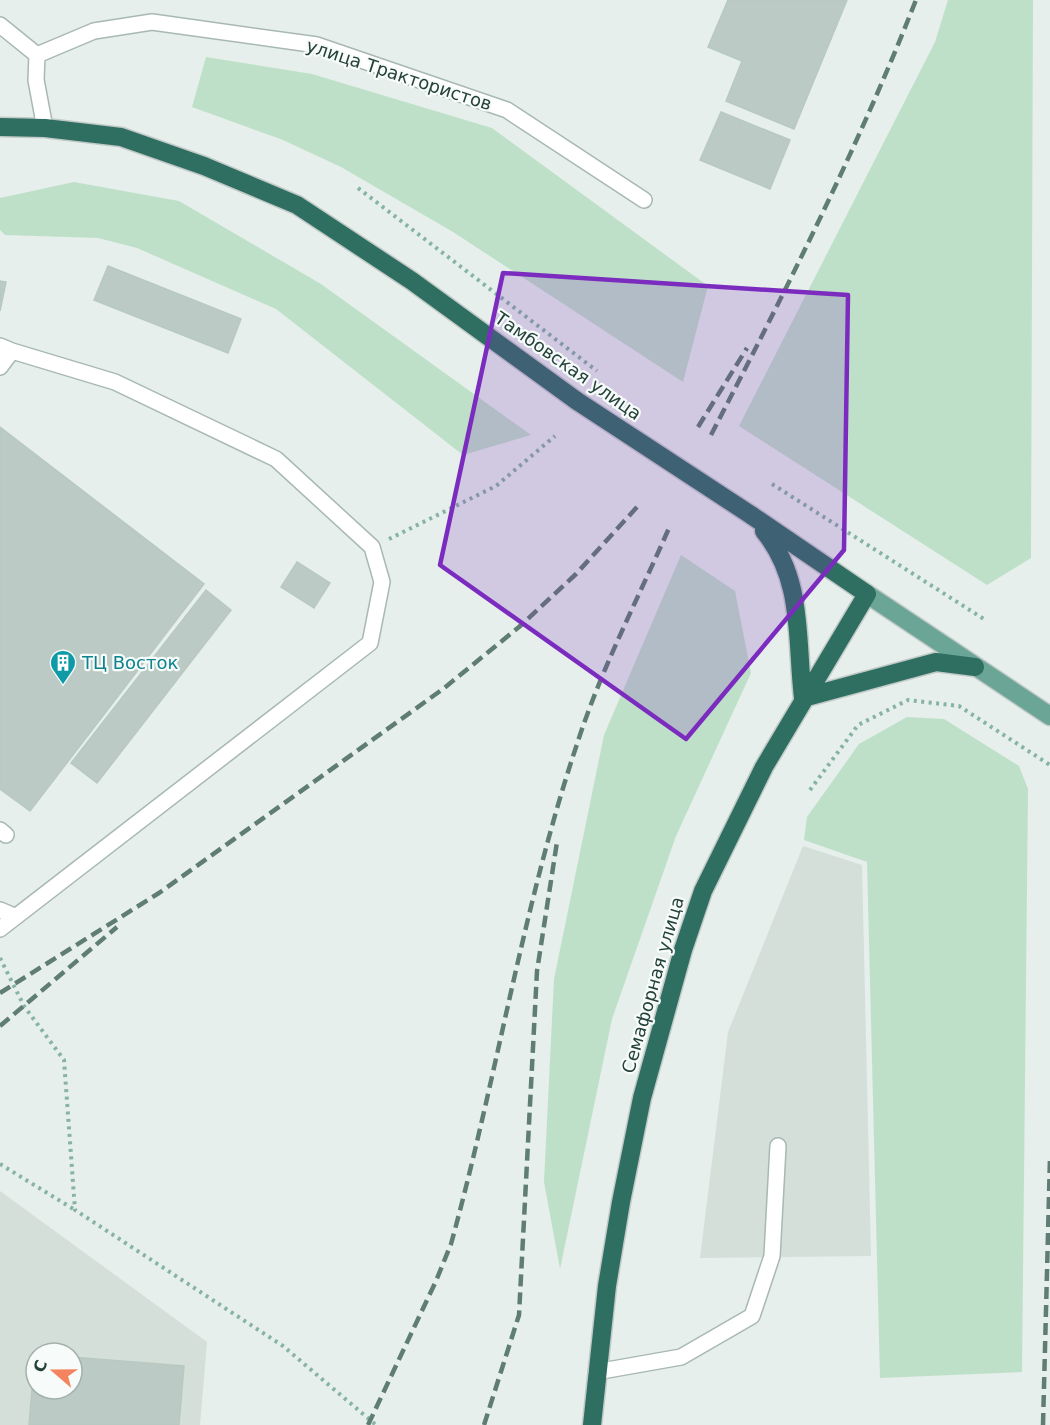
<svg xmlns="http://www.w3.org/2000/svg" width="1050" height="1425" font-family="'DejaVu Sans',sans-serif">
	<style>
		.built { fill: #d4dfda; fill-rule: evenodd }
		.green { fill: #bfe0c8 }
		.building { fill: #bbcac4; stroke: #b8c9c2; stroke-width: 1.5 }
		.lines { fill: none; stroke-linecap: round; stroke-linejoin: round }
		.lane-casing { stroke: #a8b8b2; stroke-width: 18 }
		.primary-casing { stroke: #c2cac8; stroke-width: 21 }
		.highway-casing { stroke: #c2cac8; stroke-width: 21 }
		.path { stroke: #86b3a5; stroke-width: 4; stroke-dasharray: 3 4.5; stroke-linecap: butt }
		.lane { stroke: #fff; stroke-width: 15 }
		.primary { stroke: #6aa596; stroke-width: 18 }
		.highway { stroke: #2f6f62; stroke-width: 18 }
		.rail { stroke: #5f7d75; stroke-width: 4.5; stroke-dasharray: 12 6; stroke-linecap: butt }
		.highway-bridge-casing { stroke: #c2cac8; stroke-width: 21; stroke-linecap: butt }
		.highway-bridge { stroke: #2f6f62; stroke-width: 18 }
		.marked { fill: #7b2cbf; fill-opacity: 0.2; stroke: #7b2cbf; stroke-width: 4.5; stroke-linejoin: round }
		.labels { text-anchor: middle; stroke-width: 4.5; stroke-linejoin: round; paint-order: stroke }
		.street-label { font-size: 18px; fill: #24423a; stroke: #f7fbf9 }
		.culture-label { font-size: 18px; fill: #0d838f; stroke: #f7fbf9; text-anchor: start }
	</style>
	<rect width="100%" height="100%" fill="#e6efeb"/>
	<path class="built" d="M803,846l59,19 9,391 -171,2 28,-226z
		M0,1191l207,151 -7,83h-200zM36,1353h36v36h-36z"/>
	<path class="green" d="M948,0h85l-2,558 -44,27 -248,-159 196,-384z
		M206,57l106,17 180,54 216,158 -25,96 -230,-150 -112,-65 -58,-27 -91,-33z
		M74,182l105,19 142,83 210,151 -68,20 -187,-146 -139,-61 -39,-10 -93,-3 -5,-5v-32z
		M681,555l54,36 16,82 -75,163 -64,183 -52,250 -16,-87 10,-203 50,-244z
		M907,717l37,2 75,47 9,23 -6,583 -142,6 -13,-516 -63,-22 3,-23 52,-73z"/>
	<path class="building" d="M728,0h119l-53,129 -68,-28 16,-40 -34,-14z
		M721,112l69,28 -20,49 -70,-29z
		M108,266l133,53 -13,34 -134,-53z
		M0,281l6,1 -6,29z
		M0,427l204,157 -174,227 -30,-22z
		M297,562l33,21 -16,25 -33,-21z
		M206,590l25,20 -134,173 -26,-20z
		M35,1354l1,35h36v-32l112,9 -5,59h-150z"/>
	<g class="lines">
		<defs>
			<path id="lane" d="M0,25l37,30 57,-24 58,-9 165,23 190,65 137,90
				M37,55l-1,25 9,48
				M0,346l12,5 -12,16
				M0,830l6,5
				M0,910l14,6
				M0,929l370,-286 12,-61 -10,-35 -96,-88 -161,-77 -103,-31
				M596,1372l85,-15 71,-41 20,-60 6,-110"/>
			<path id="primary" d="M867,594l183,122"/>
			<path id="highway" d="M0,127l45,1 76,9 83,29 93,39 115,76 165,120
				M764,531c40,49 32,108 39,167
				M803,698l133,-36 39,5
				M592,1425l15,-139 14,-84 21,-104 41,-148 20,-59 61,-124 103,-173 -116,-79"/>
		</defs>
		<use href="#lane" class="lane-casing"/>
		<use href="#primary" class="primary-casing"/>
		<use href="#highway" class="highway-casing"/>
		<path class="path" d="M358,188l239,183
			M772,484l215,137
			M389,539l107,-53 59,-50
			M810,790l48,-65 50,-25 51,6 91,59
			M0,958l24,48 40,54 11,150 208,136 93,79
			M0,1164l75,46"/>
		<use href="#lane" class="lane"/>
		<use href="#primary" class="primary"/>
		<use href="#highway" class="highway"/>
		<path class="rail" d="M698,427l49,-79
			M711,435c74,-143 146,-285 205,-435
			M0,993l159,-100 284,-204 76,-62 57,-53 61,-67
			M0,1026l117,-99
			M368,1425l68,-144 15,-37c46,-167 72,-339 127,-503 24,-74 60,-142 91,-213
			M484,1425l35,-110 18,-344 20,-129
			M1043,1425l7,-268"/>
		<defs>
			<path id="highway-bridge" d="M577,401l174,114"/>
		</defs>
		<use href="#highway-bridge" class="highway-bridge-casing"/>
		<use href="#highway-bridge" class="highway-bridge"/>
	</g>
	<path class="marked" d="M503,273l345,22 -4,255 -158,189 -246,-174z"/>
	<defs>
		<symbol id="building-pin" viewBox="-11 -11 22 30"><path d="M0 17L-7.5 6A9.5 9.5 0 1 1 7.5 6Z" fill="#0f9aa8" stroke="#f7fbf9"/><path d="M-4-6H4V6H1V3H-1V6H-4ZM-2.5-4.3h1.7v1.8h-1.7ZM.8-4.3h1.7v1.8H.8ZM-2.5-1h1.7V.8h-1.7ZM.8-1h1.7V.8H.8Z" fill="#fff"/></symbol>
	</defs>
	<g fill-rule="evenodd">
		<use href="#building-pin" x="48" y="648" width="30" height="40"/>
	</g>
	<g class="labels">
		<g class="street-label">
			<text transform="translate(399 75) rotate(18)" y="6">улица Трактористов</text>
			<text transform="translate(568 366) rotate(35)" y="6">Тамбовская улица</text>
			<text transform="translate(653 985) rotate(-74)" y="6">Семафорная улица</text>
		</g>
		<g class="culture-label">
			<text x="82" y="669">ТЦ Восток</text>
		</g>
	</g>
	<g transform="translate(54 1371) rotate(290)"><circle r="28" fill="#f7fbf9" stroke="#a3b1ad" stroke-width="1.5"/>
	<path d="M0-4.5L10 22L0 15L-10 22Z" fill="#f4845f"/>
	<text y="-9" font-size="16" font-weight="bold" text-anchor="middle" fill="#24423a">С</text>
	</g>
</svg>
